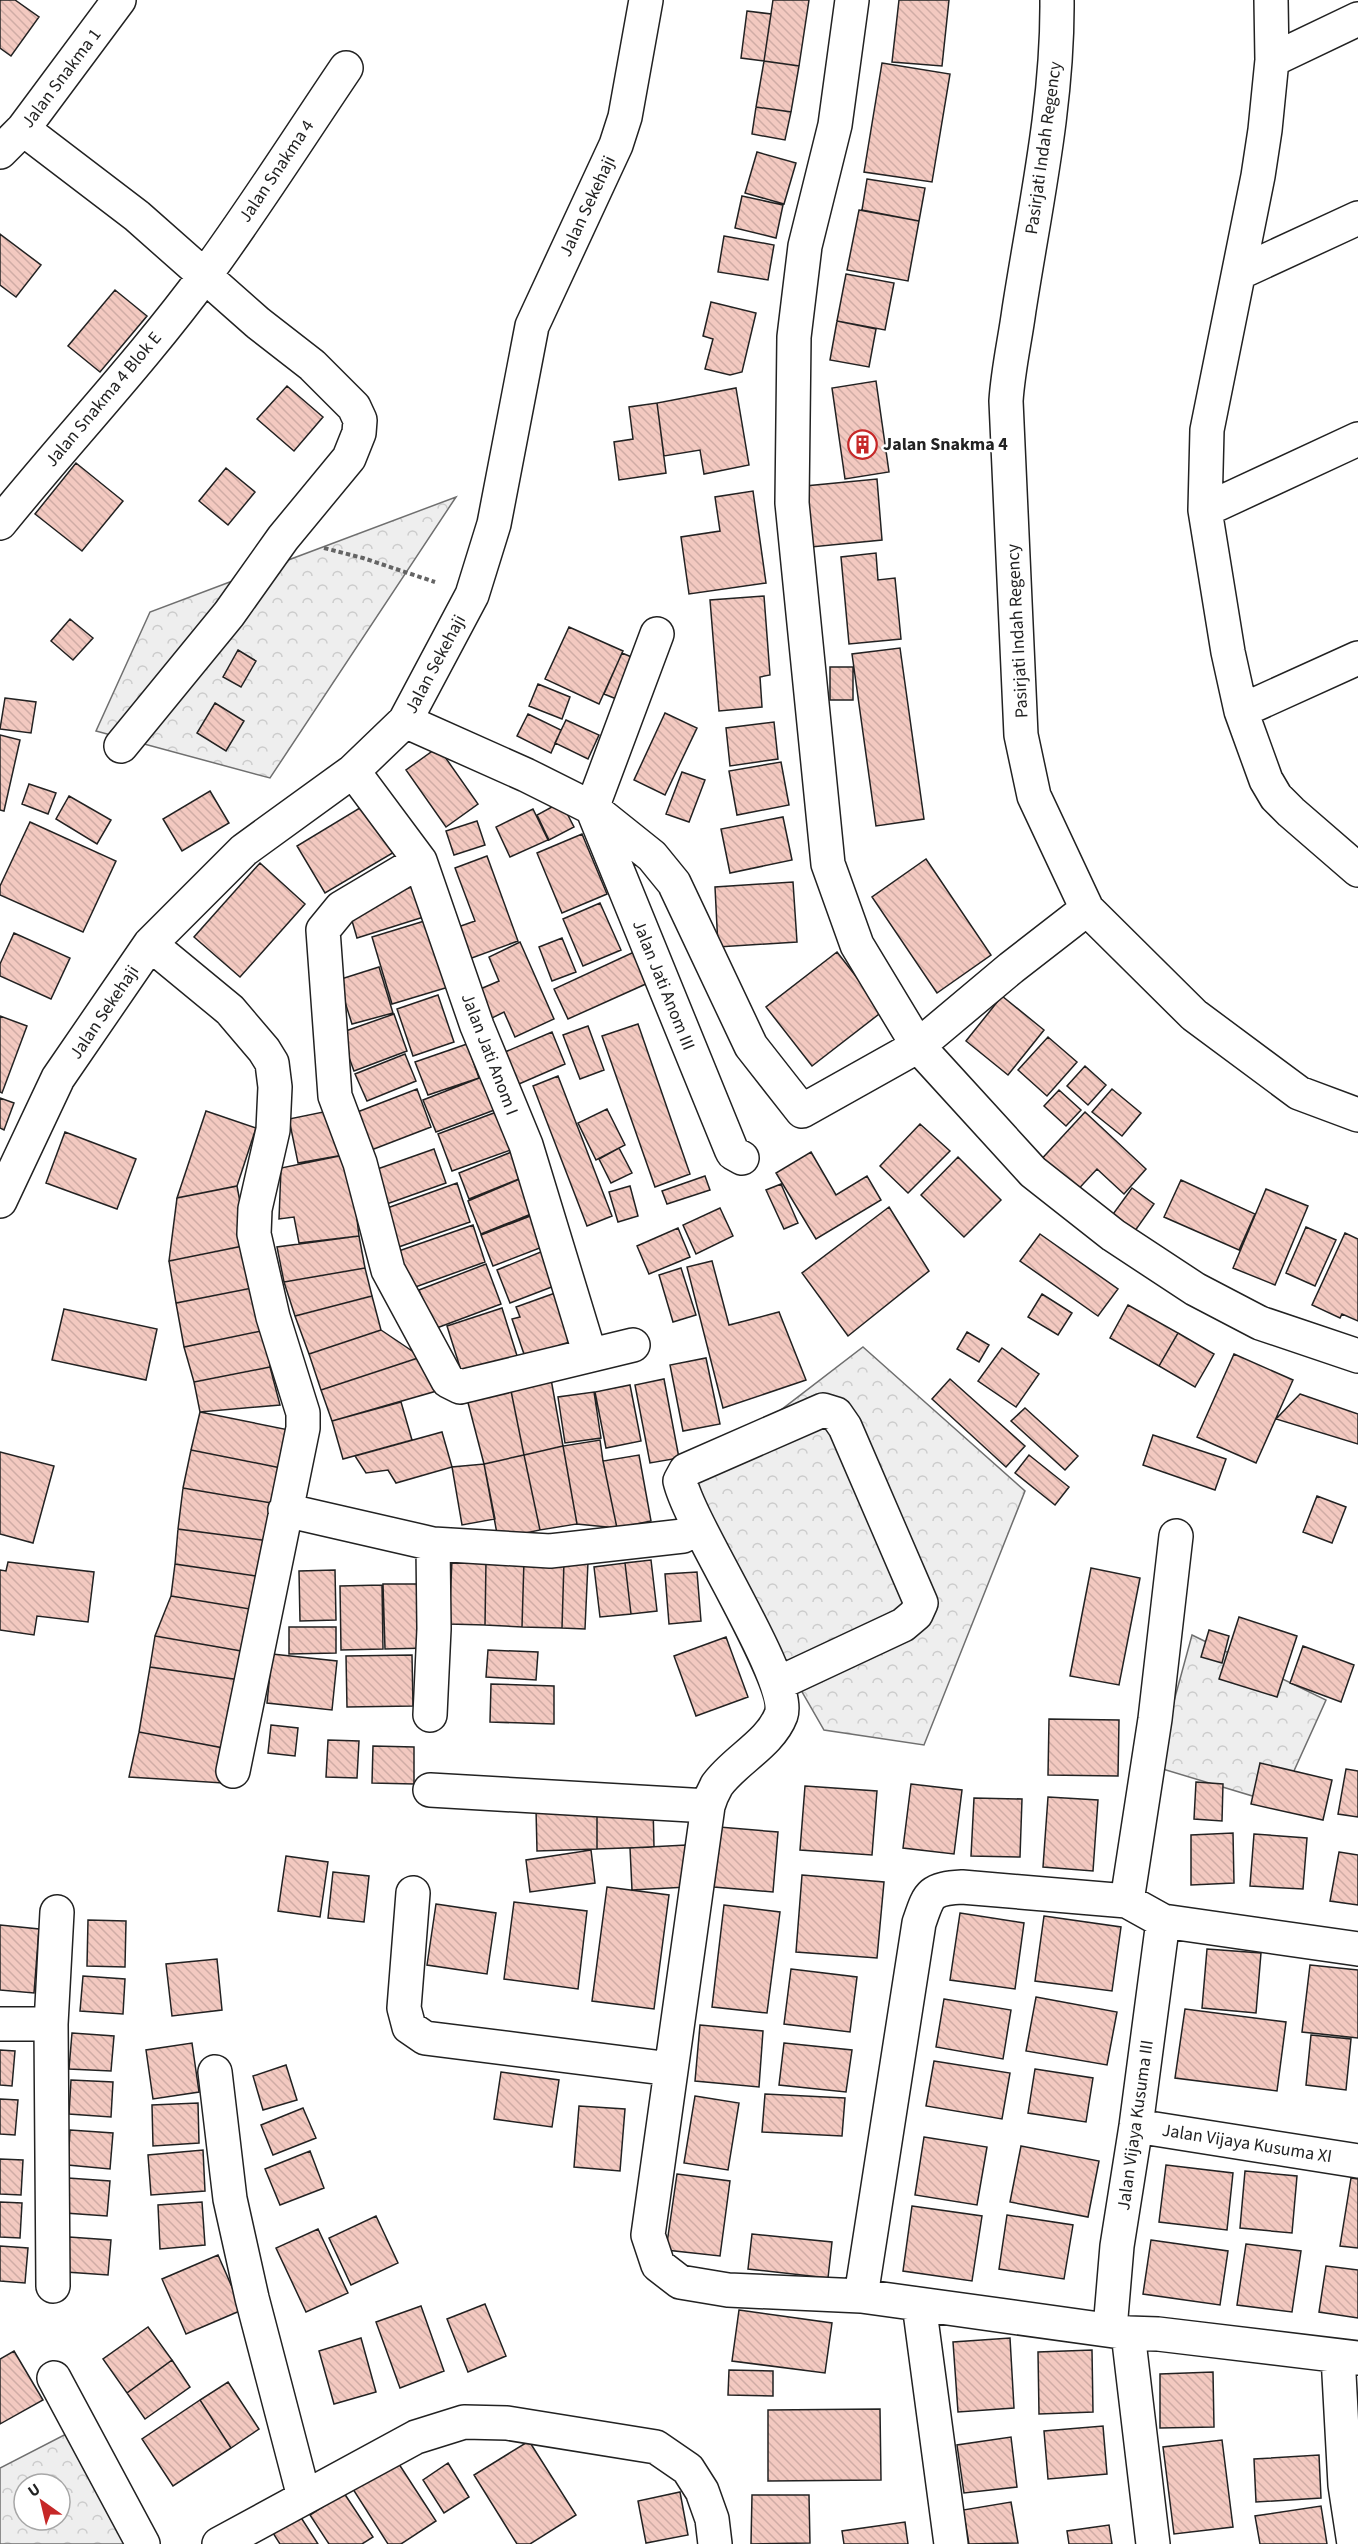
<svg xmlns="http://www.w3.org/2000/svg" width="1358" height="2544" font-family="'Source Sans 3',sans-serif">
	<style>
		.park { fill: url(#park-crowns); stroke: #6f6f6f; stroke-width: 1.5; fill-rule: evenodd }
		.building { fill: url(#building-back-hatch); stroke: #222; stroke-width: 1.5 }
		.lines { fill: none; stroke-linecap: round; stroke-linejoin: round }
		.minor-casing { stroke: #222; stroke-width: 36 }
		.path { stroke: #646464; stroke-width: 4; stroke-dasharray: 4.5 3; stroke-linecap: butt }
		.minor { stroke: #fff; stroke-width: 33 }
		.labels { text-anchor: middle; stroke-width: 4.5; stroke-linejoin: round; paint-order: stroke }
		.street-label { font-size: 18px; fill: #222; stroke: #fff }
		.poi-label { font-size: 18px; font-weight: bold; fill: #222; stroke: #fff; text-anchor: start }
	</style>
	<defs>
		<pattern id="park-crowns" width="20" height="18" patternUnits="userSpaceOnUse" patternTransform="scale(1.5)"><rect width="20" height="18" fill="#eee"/><path d="M2 6a3 3 0 1 1 6 0M12 15a3 3 0 1 1 6 0" fill="none" stroke="#ccc"/></pattern>
		<pattern id="building-back-hatch" width="6" height="6" patternUnits="userSpaceOnUse" patternTransform="scale(1.5)"><rect width="6" height="6" fill="#f3c9c0"/><path d="M-1 5l2 2M0 0l6 6M5-1l2 2" fill="none" stroke="#d0aca5"/></pattern>
	</defs>
	<rect width="100%" height="100%" fill="#fff"/>
	<path class="park" d="M456,497l-186,281 -174,-47 54,-119z
		M863,1347l162,144 -101,254 -100,-15 -141,-245z
		M1192,1635l134,65 -47,104 -123,-37z
		M70,2432l58,112h-128v-76zM24,2484h36v36h-36z"/>
	<path class="building" d="M0,0h15l24,17 -28,39 -11,-8z
		M773,0h36l-10,66 -35,-5z
		M899,0h50l-7,66 -50,-4z
		M747,11l24,3 -7,47 -23,-3z
		M764,61l35,5 -8,46 -35,-5z
		M882,63l68,11 -18,108 -68,-10z
		M756,107l35,5 -6,28 -33,-6z
		M757,152l39,11 -12,41 -39,-11z
		M867,179l58,9 -6,33 -57,-11z
		M742,196l41,9 -7,33 -41,-10z
		M859,210l60,11 -11,60 -61,-11z
		M0,234l41,31 -25,32 -16,-12z
		M724,236l50,9 -6,35 -50,-8z
		M846,274l48,9 -9,47 -48,-9z
		M115,290l32,26 -47,56 -32,-26z
		M711,302l45,11 -14,59 -12,3 -25,-6 8,-30 -10,-3z
		M837,321l39,8 -7,38 -39,-7z
		M876,381l13,91 -44,7 -13,-91z
		M287,386l36,31 -29,34 -37,-32z
		M736,388l13,77 -45,9 -4,-24 -36,6 -7,-53z
		M657,403l9,70 -47,7 -5,-38 19,-3 -4,-32z
		M76,463l47,38 -41,50 -47,-37z
		M226,468l29,24 -27,33 -29,-24z
		M877,479l5,61 -81,8 4,-62z
		M753,491l13,92 -77,11 -8,-57 39,-6 -5,-34z
		M876,553l2,27 17,-2 6,61 -52,5 -8,-87z
		M764,596l6,79 -10,2 2,30 -43,4 -9,-111z
		M70,619l23,19 -20,22 -22,-19z
		M569,627l54,24 -24,53 -54,-25z
		M900,648l24,171 -48,7 -24,-172z
		M238,650l18,11 -15,26 -18,-10z
		M622,653l19,8 -17,41 -20,-8z
		M830,667h23v33h-23z
		M538,684l32,13 -8,22 -33,-13z
		M5,698l31,4 -5,31 -31,-4z
		M215,703l29,18 -18,30 -29,-18z
		M665,713l32,15 -32,67 -31,-15z
		M528,714l33,16 -10,23 -34,-17z
		M566,720l33,15 -11,24 -33,-16z
		M774,722l4,37 -48,7 -4,-38z
		M0,735l20,5 -16,71 -4,-1z
		M438,747l40,57 -32,23 -40,-57z
		M781,762l8,43 -52,10 -8,-44z
		M682,772l23,8 -16,42 -23,-8z
		M29,784l27,9 -8,21 -26,-10z
		M210,791l19,32 -47,28 -19,-32z
		M69,796l42,24 -14,24 -41,-25z
		M561,802l13,25 -25,13 -12,-25z
		M368,803l28,48 -71,42 -28,-47z
		M533,809l15,31 -38,17 -14,-30z
		M783,817l9,43 -62,13 -9,-44z
		M477,821l8,24 -31,10 -8,-24z
		M30,822l86,39 -33,71 -83,-37v-9z
		M582,834l25,60 -45,19 -25,-60z
		M487,856l31,85 -49,18 -11,-32 17,-6 -20,-53z
		M926,859l65,96 -54,38 -65,-96z
		M260,863l45,41 -65,73 -46,-40z
		M793,882l4,60 -79,5 -3,-60z
		M421,884l9,31 -73,23 -9,-31z
		M600,903l21,47 -38,16 -20,-47z
		M431,919l21,67 -60,18 -20,-67z
		M14,933l56,25 -19,41 -51,-23v-12z
		M562,938l14,34 -24,9 -13,-34z
		M520,942l34,77 -39,18 -11,-25 -14,7 -12,-29 21,-9 -10,-24z
		M634,952l14,31 -80,36 -14,-30z
		M837,952l46,59 -71,55 -46,-59z
		M379,967l14,46 -41,11 -14,-44z
		M438,995l16,47 -41,14 -16,-47z
		M1002,996l42,34 -36,45 -42,-34z
		M394,1014l13,37 -53,20 -14,-38z
		M0,1016l27,10 -25,67 -2,-1z
		M638,1024l52,150 -35,13 -53,-151z
		M588,1026l16,44 -24,9 -17,-44z
		M552,1032l13,32 -46,20 -14,-32z
		M1048,1037l29,25 -30,34 -29,-26z
		M467,1044l12,34 -51,17 -13,-33z
		M405,1054l11,27 -49,20 -12,-27z
		M1085,1066l21,19 -18,20 -21,-19z
		M492,1073l13,33 -69,26 -13,-32z
		M558,1076l54,140 -25,10 -54,-140z
		M417,1089l14,38 -70,27 -14,-38z
		M1112,1089l29,24 -19,23 -30,-24z
		M1059,1090l22,20 -15,16 -22,-20z
		M0,1098l14,5 -10,27 -4,-2z
		M507,1108l15,38 -70,25 -14,-37z
		M607,1109l18,36 -29,15 -18,-37z
		M206,1111l50,17 -19,58 -60,12z
		M328,1111l21,43 -51,9 -9,-44z
		M1085,1112l61,57 -22,25 -27,-25 -25,27 -35,-32z
		M920,1124l30,27 -42,42 -28,-27z
		M65,1132l71,27 -19,50 -71,-26z
		M619,1148l13,25 -21,10 -12,-24z
		M434,1149l12,34 -65,23 -12,-34z
		M519,1149l10,26 -60,24 -10,-26z
		M811,1152l25,43 31,-19 14,24 -65,39 -40,-66z
		M349,1154l10,82 -60,7 -5,-26 -15,2 2,-51z
		M958,1157l43,43 -37,37 -43,-42z
		M527,1176l14,34 -60,24 -13,-33z
		M705,1176l5,14 -43,14 -5,-13z
		M1181,1180l74,34 -16,36 -75,-33z
		M457,1183l13,39 -77,27 -14,-38z
		M781,1184l17,39 -14,6 -18,-39z
		M237,1186l11,59 -79,16 8,-63z
		M630,1186l8,30 -20,6 -9,-30z
		M1132,1188l22,16 -24,34 -22,-17z
		M1266,1189l42,17 -33,79 -42,-17z
		M889,1207l40,64 -81,65 -46,-63z
		M720,1208l13,28 -37,18 -13,-29z
		M538,1213l12,31 -57,22 -12,-31z
		M473,1225l12,37 -78,28 -14,-37z
		M1306,1227l30,13 -21,46 -29,-13z
		M678,1228l12,29 -41,17 -12,-28z
		M1345,1233l13,6v82l-16,-7 -2,4 -28,-13z
		M1040,1234l78,55 -20,27 -78,-55z
		M359,1236l6,32 -81,14 -7,-35z
		M248,1245l9,42 -81,16 -7,-42z
		M548,1249l14,34 -52,20 -13,-33z
		M712,1261l17,64 50,-13 27,68 -83,28 -36,-141z
		M486,1264l15,40 -67,25 -15,-39z
		M365,1268l7,28 -77,20 -11,-34z
		M681,1268l15,47 -23,7 -14,-47z
		M257,1287l9,43 -82,17 -8,-44z
		M558,1292l23,46 -56,19 -13,-38 8,-2 -4,-10z
		M1042,1294l30,19 -14,22 -30,-18z
		M372,1296l9,34 -72,24 -14,-38z
		M1128,1305l50,28 -19,33 -49,-28z
		M502,1308l17,54 -55,18 -17,-54z
		M64,1309l93,20 -11,51 -94,-20z
		M266,1330l4,37 -76,15 -10,-35z
		M381,1330l40,27 -100,33 -12,-36z
		M967,1332l22,13 -10,17 -22,-13z
		M1178,1333l36,21 -19,33 -36,-21z
		M1002,1348l37,26 -23,33 -38,-26z
		M1234,1354l59,26 -37,83 -59,-26z
		M421,1357l26,31 -115,33 -11,-31z
		M706,1358l14,66 -37,7 -13,-66z
		M270,1367l10,38 -80,7 -6,-30z
		M551,1379l12,67 -39,9 -14,-69z
		M664,1379l15,79 -29,5 -15,-78z
		M950,1379l75,67 -19,21 -74,-68z
		M630,1385l11,56 -35,7 -11,-56z
		M510,1386l14,69 -40,9 -18,-69z
		M594,1392l7,46 -36,5 -7,-46z
		M1300,1394l58,20v30l-82,-25z
		M401,1402l11,38 -69,19 -11,-38z
		M1025,1408l53,48 -13,14 -54,-49z
		M200,1412l94,19 -8,38 -95,-19z
		M442,1432l10,35 -56,16 -8,-13 -22,3 -11,-17z
		M1153,1435l73,24 -11,31 -72,-25z
		M600,1440l3,21 14,67 -40,-4 -14,-78z
		M563,1446l14,78 -37,6 -16,-75z
		M191,1450l95,19 -9,35 -94,-16z
		M0,1452l54,14 -21,77 -33,-9z
		M524,1455l16,75 -42,9 -14,-75z
		M639,1455l12,66 -34,7 -14,-67z
		M1029,1455l40,32 -14,18 -40,-32z
		M484,1464l11,55 -33,6 -10,-58z
		M183,1488l94,16 -8,37 -91,-12z
		M1317,1496l29,11 -14,36 -29,-11z
		M178,1529l91,12 -7,36 -87,-13z
		M452,1560l34,1 -1,64 -36,-1z
		M524,1560l-2,67 -37,-2 1,-64z
		M524,1560l40,1 -2,67 -40,-1z
		M651,1560l6,51 -26,3 -6,-51z
		M564,1561l24,1 -3,67 -23,-1z
		M8,1562l86,10 -6,50 -51,-6 -3,19 -34,-5v-60l6,1z
		M625,1563l6,51 -31,3 -6,-50z
		M175,1564l87,13 -6,33 -85,-14z
		M1091,1568l49,10 -21,107 -49,-9z
		M335,1570l1,50 -36,1 -1,-50z
		M697,1572l4,49 -32,3 -4,-50z
		M383,1584h45l1,64 -44,1z
		M382,1585l1,64 -42,1 -1,-64z
		M171,1596l85,14 -9,42 -92,-16z
		M1239,1617l58,19 -20,61 -58,-18z
		M289,1627h47v26l-47,1z
		M1209,1630l20,6 -7,27 -21,-6z
		M155,1636l92,16 -7,28 -90,-13z
		M726,1637l22,60 -52,19 -22,-60z
		M1303,1646l51,19 -13,37 -51,-19z
		M488,1650l50,2 -2,28 -50,-3z
		M272,1654l65,7 -5,49 -65,-7z
		M412,1655l1,51 -66,1 -1,-51z
		M150,1667l90,13 -11,69 -90,-17z
		M491,1684l63,2v38l-64,-2z
		M1049,1719l70,1 -1,56 -70,-1z
		M271,1725l27,3 -3,28 -27,-3z
		M139,1732l90,17 -6,34 -94,-6z
		M328,1740l31,1 -2,37 -31,-1z
		M373,1746l41,1v37l-42,-1z
		M1260,1763l72,17 -9,40 -72,-16z
		M1346,1769l12,2v46l-20,-3z
		M1196,1782l27,2 -1,37 -28,-2z
		M911,1784l51,6 -8,64 -51,-6z
		M805,1786l72,5 -5,64 -72,-5z
		M1048,1797l50,3 -5,71 -50,-4z
		M974,1798l48,1 -2,58 -49,-1z
		M653,1805l1,42 -57,2v-42z
		M597,1807v42l-60,2 -1,-42z
		M719,1827l59,5 -5,60 -59,-5z
		M1233,1833l1,50 -43,2v-50z
		M1254,1834l53,4 -4,51 -53,-3z
		M686,1845l1,42 -55,3 -2,-42z
		M591,1850l4,33 -65,9 -4,-32z
		M1339,1852l19,3v50l-28,-4z
		M286,1856l42,6 -8,55 -42,-6z
		M333,1872l36,4 -5,46 -36,-4z
		M802,1875l82,7 -7,76 -81,-6z
		M607,1887l62,8 -15,114 -62,-8z
		M514,1902l73,9 -9,78 -74,-10z
		M436,1904l60,9 -9,61 -60,-9z
		M724,1905l56,7 -13,101 -55,-6z
		M960,1913l64,10 -9,66 -65,-9z
		M1044,1916l77,11 -9,64 -77,-10z
		M88,1920l38,1 -1,46 -38,-1z
		M0,1925l39,4 -5,64 -34,-3z
		M1207,1949l54,4 -5,60 -54,-5z
		M217,1959l5,51 -50,6 -6,-52z
		M1310,1965l48,5v68l-56,-6z
		M791,1969l66,8 -7,55 -66,-8z
		M83,1976l42,3 -2,35 -43,-3z
		M1036,1997l81,15 -10,53 -81,-14z
		M944,1999l67,11 -8,49 -67,-12z
		M1185,2009l101,13 -9,69 -102,-13z
		M700,2025l63,6 -4,56 -64,-6z
		M72,2033l42,3 -3,35 -42,-2z
		M1311,2035l40,4 -5,51 -40,-5z
		M192,2043l7,49 -46,7 -7,-49z
		M784,2043l68,7 -6,42 -67,-7z
		M0,2050l15,1 -3,35 -12,-1z
		M934,2061l76,12 -8,46 -76,-13z
		M286,2065l11,35 -34,10 -10,-34z
		M1035,2069l58,9 -7,44 -58,-9z
		M501,2072l58,8 -7,47 -58,-8z
		M71,2080l42,2 -2,35 -42,-3z
		M765,2094l80,4 -3,38 -80,-4z
		M695,2096l44,7 -11,67 -44,-7z
		M0,2099l18,1 -3,35 -15,-1z
		M198,2103l1,40 -46,3 -1,-41z
		M579,2106l46,3 -5,62 -46,-4z
		M303,2108l13,30 -43,17 -12,-30z
		M70,2130l43,3 -3,36 -42,-4z
		M924,2137l63,10 -10,58 -62,-10z
		M1021,2146l78,15 -11,56 -78,-15z
		M203,2150l2,41 -54,4 -3,-40z
		M310,2151l14,37 -44,17 -15,-36z
		M0,2159l23,1 -2,35 -21,-1z
		M1166,2165l67,8 -6,57 -68,-8z
		M1245,2171l52,5 -5,57 -52,-5z
		M677,2174l53,7 -10,75 -54,-6z
		M68,2178l42,3 -3,35 -42,-3z
		M1351,2178l7,1v69l-18,-2z
		M0,2202l22,1 -2,35 -20,-1z
		M202,2202l3,43 -45,4 -2,-44z
		M912,2206l70,10 -10,65 -69,-10z
		M1007,2215l66,10 -9,54 -65,-10z
		M376,2216l22,47 -47,22 -22,-47z
		M318,2229l30,64 -42,19 -30,-64z
		M752,2234l80,8 -4,36 -80,-9z
		M69,2237l42,3 -3,35 -42,-3z
		M1151,2240l77,11 -8,54 -77,-11z
		M1246,2244l55,7 -9,61 -55,-7z
		M0,2246l28,2 -3,35 -25,-2z
		M218,2255l24,55 -56,24 -24,-55z
		M1326,2266l32,4v48l-39,-6z
		M485,2304l21,52 -38,16 -21,-53z
		M421,2306l23,65 -44,17 -24,-66z
		M739,2310l93,13 -7,50 -93,-12z
		M148,2327l24,33 -45,33 -24,-34z
		M361,2338l15,54 -42,12 -15,-53z
		M1010,2338l4,70 -56,4 -5,-70z
		M1092,2350l1,62 -54,2 -1,-62z
		M14,2351l29,49 -43,24v-65z
		M172,2360l18,27 -45,32 -18,-26z
		M729,2370l44,1v25l-45,-1z
		M1213,2372l1,55 -54,1v-54z
		M228,2382l31,47 -28,19 -31,-48z
		M200,2400l31,48 -58,38 -31,-47z
		M880,2409l1,71 -113,1v-71z
		M1103,2426l4,48 -59,5 -4,-48z
		M1011,2437l6,50 -53,6 -7,-48z
		M1222,2440l11,87 -59,7 -11,-87z
		M529,2441l47,74 -46,29h-13l-43,-69z
		M1319,2455l2,43 -65,4 -2,-43z
		M395,2458l41,63 -35,23h-13l-37,-58z
		M448,2463l21,34 -25,16 -21,-33z
		M680,2492l8,43 -42,8 -8,-42z
		M344,2493l29,44 -11,7h-33l-19,-29z
		M752,2495h57l1,48 -59,1z
		M1011,2502l7,41 -49,1 -6,-34z
		M1321,2506l6,38h-67l-5,-28z
		M300,2516l18,28h-38l-7,-11z
		M905,2522l3,22h-64l-2,-13z
		M1109,2525l3,19h-43l-2,-13z"/>
	<g class="lines">
		<defs>
			<path id="minor" d="M852,0l-17,125 -30,121 -11,91 -2,166 36,361 29,81 61,101 115,126 80,63 82,54 65,34 98,33
				M1057,0c1,104 -22,207 -38,310 -4,30 -11,60 -13,91l15,334 13,61 53,113 107,106 105,78 59,22
				M1271,0l1,60 -7,70 -7,46 -51,254 -2,80 23,142 13,59 25,69 10,17 15,15 67,58
				M1272,60l86,-41
				M23,129l114,87 121,107 54,42 42,42 6,13 -1,13 -10,25 -66,80 -54,76 -108,132
				M0,152l23,-23 96,-129
				M1239,273l119,-55
				M1205,510l153,-71
				M0,523c68,-84 142,-162 206,-249 49,-67 94,-138 140,-206
				M657,634l-65,174 139,341 2,4 9,5
				M1241,711l117,-53
				M405,721l121,54 66,33 60,48 22,27 77,163 51,65 116,-65 93,-78 76,-59
				M353,771l67,90 57,165 49,119 64,210
				M420,861l-79,47 -18,22 12,166 25,67 28,107 60,111 12,6 173,-42
				M150,944l80,66 34,40 8,13 3,24 -2,43 -18,79 -1,25 19,83 30,96v15l-70,343
				M0,1201l58,-123 92,-134 94,-94 109,-79 52,-50 67,-126 22,-71 38,-198 84,-181 9,-28 21,-117
				M285,1510l148,34 117,7 133,-15
				M777,1684l126,-59 13,-11 5,-11 -76,-176 -9,-13 -13,-4 -137,60 -6,11c11,47 113,200 101,234 -11,29 -46,45 -64,70 -4,7 -7,14 -9,21l-60,429 10,30 22,17 48,8 133,6 58,8
				M430,1715l4,-86 -1,-85
				M430,1790l278,16
				M413,1893l-9,115 5,19 16,11 246,31
				M1127,1901l28,-182 21,-183
				M0,2024h51l6,-112
				M51,2024l2,262
				M215,2072l15,127 22,99 52,199
				M1136,2126l222,35
				M861,2296l58,-373c10,-29 10,-34 43,-36l165,14 36,20 195,28
				M1110,2329l7,-83 19,-120 27,-205
				M1128,2333l25,211
				M1338,2356l7,129 9,59
				M54,2378l89,166
				M219,2544l197,-107 48,-15 43,1 149,24 32,22 14,22 10,28 3,25
				M951,2544l-32,-240 209,29 30,1 200,24"/>
		</defs>
		<use href="#minor" class="minor-casing"/>
		<path class="path" d="M324,548l39,10 72,24"/>
		<use href="#minor" class="minor"/>
	</g>
	<defs>
		<symbol id="building-ring" viewBox="-11 -11 22 22"><circle r="9.5" fill="#fff" stroke="#c62828" stroke-width="1.5"/><path d="M-4-6H4V6H1V3H-1V6H-4ZM-2.5-4.3h1.7v1.8h-1.7ZM.8-4.3h1.7v1.8H.8ZM-2.5-1h1.7V.8h-1.7ZM.8-1h1.7V.8H.8Z" fill="#c62828"/></symbol>
	</defs>
	<g fill-rule="evenodd">
		<use href="#building-ring" x="846" y="428" width="33" height="33"/>
	</g>
	<g class="labels">
		<g class="street-label">
			<text transform="translate(61 78) rotate(-53)" y="6">Jalan Snakma 1</text>
			<text transform="translate(1043 148) rotate(-82)" y="6">Pasirjati Indah Regency</text>
			<text transform="translate(276 171) rotate(-56)" y="6">Jalan Snakma 4</text>
			<text transform="translate(587 206) rotate(-65)" y="6">Jalan Sekehaji</text>
			<text transform="translate(103 399) rotate(-50)" y="6">Jalan Snakma 4 Blok E</text>
			<text transform="translate(1017 631) rotate(-93)" y="6">Pasirjati Indah Regency</text>
			<text transform="translate(435 664) rotate(-62)" y="6">Jalan Sekehaji</text>
			<text transform="translate(664 985) rotate(68)" y="6">Jalan Jati Anom III</text>
			<text transform="translate(104 1012) rotate(-56)" y="6">Jalan Sekehaji</text>
			<text transform="translate(490 1054) rotate(69)" y="6">Jalan Jati Anom I</text>
			<text transform="translate(1135 2125) rotate(-82)" y="6">Jalan Vijaya Kusuma III</text>
			<text transform="translate(1247 2143) rotate(9)" y="6">Jalan Vijaya Kusuma XI</text>
		</g>
		<g class="poi-label">
			<text x="883" y="450">Jalan Snakma 4</text>
		</g>
	</g>
	<g transform="translate(42 2502) rotate(326)"><circle r="28" fill="#ffffff" stroke="#a7a7a7" stroke-width="1.5"/>
	<path d="M0-4.5L10 22L0 15L-10 22Z" fill="#c62828"/>
	<text y="-9" font-size="16" font-weight="bold" text-anchor="middle" fill="#222222">U</text>
	</g>
</svg>
